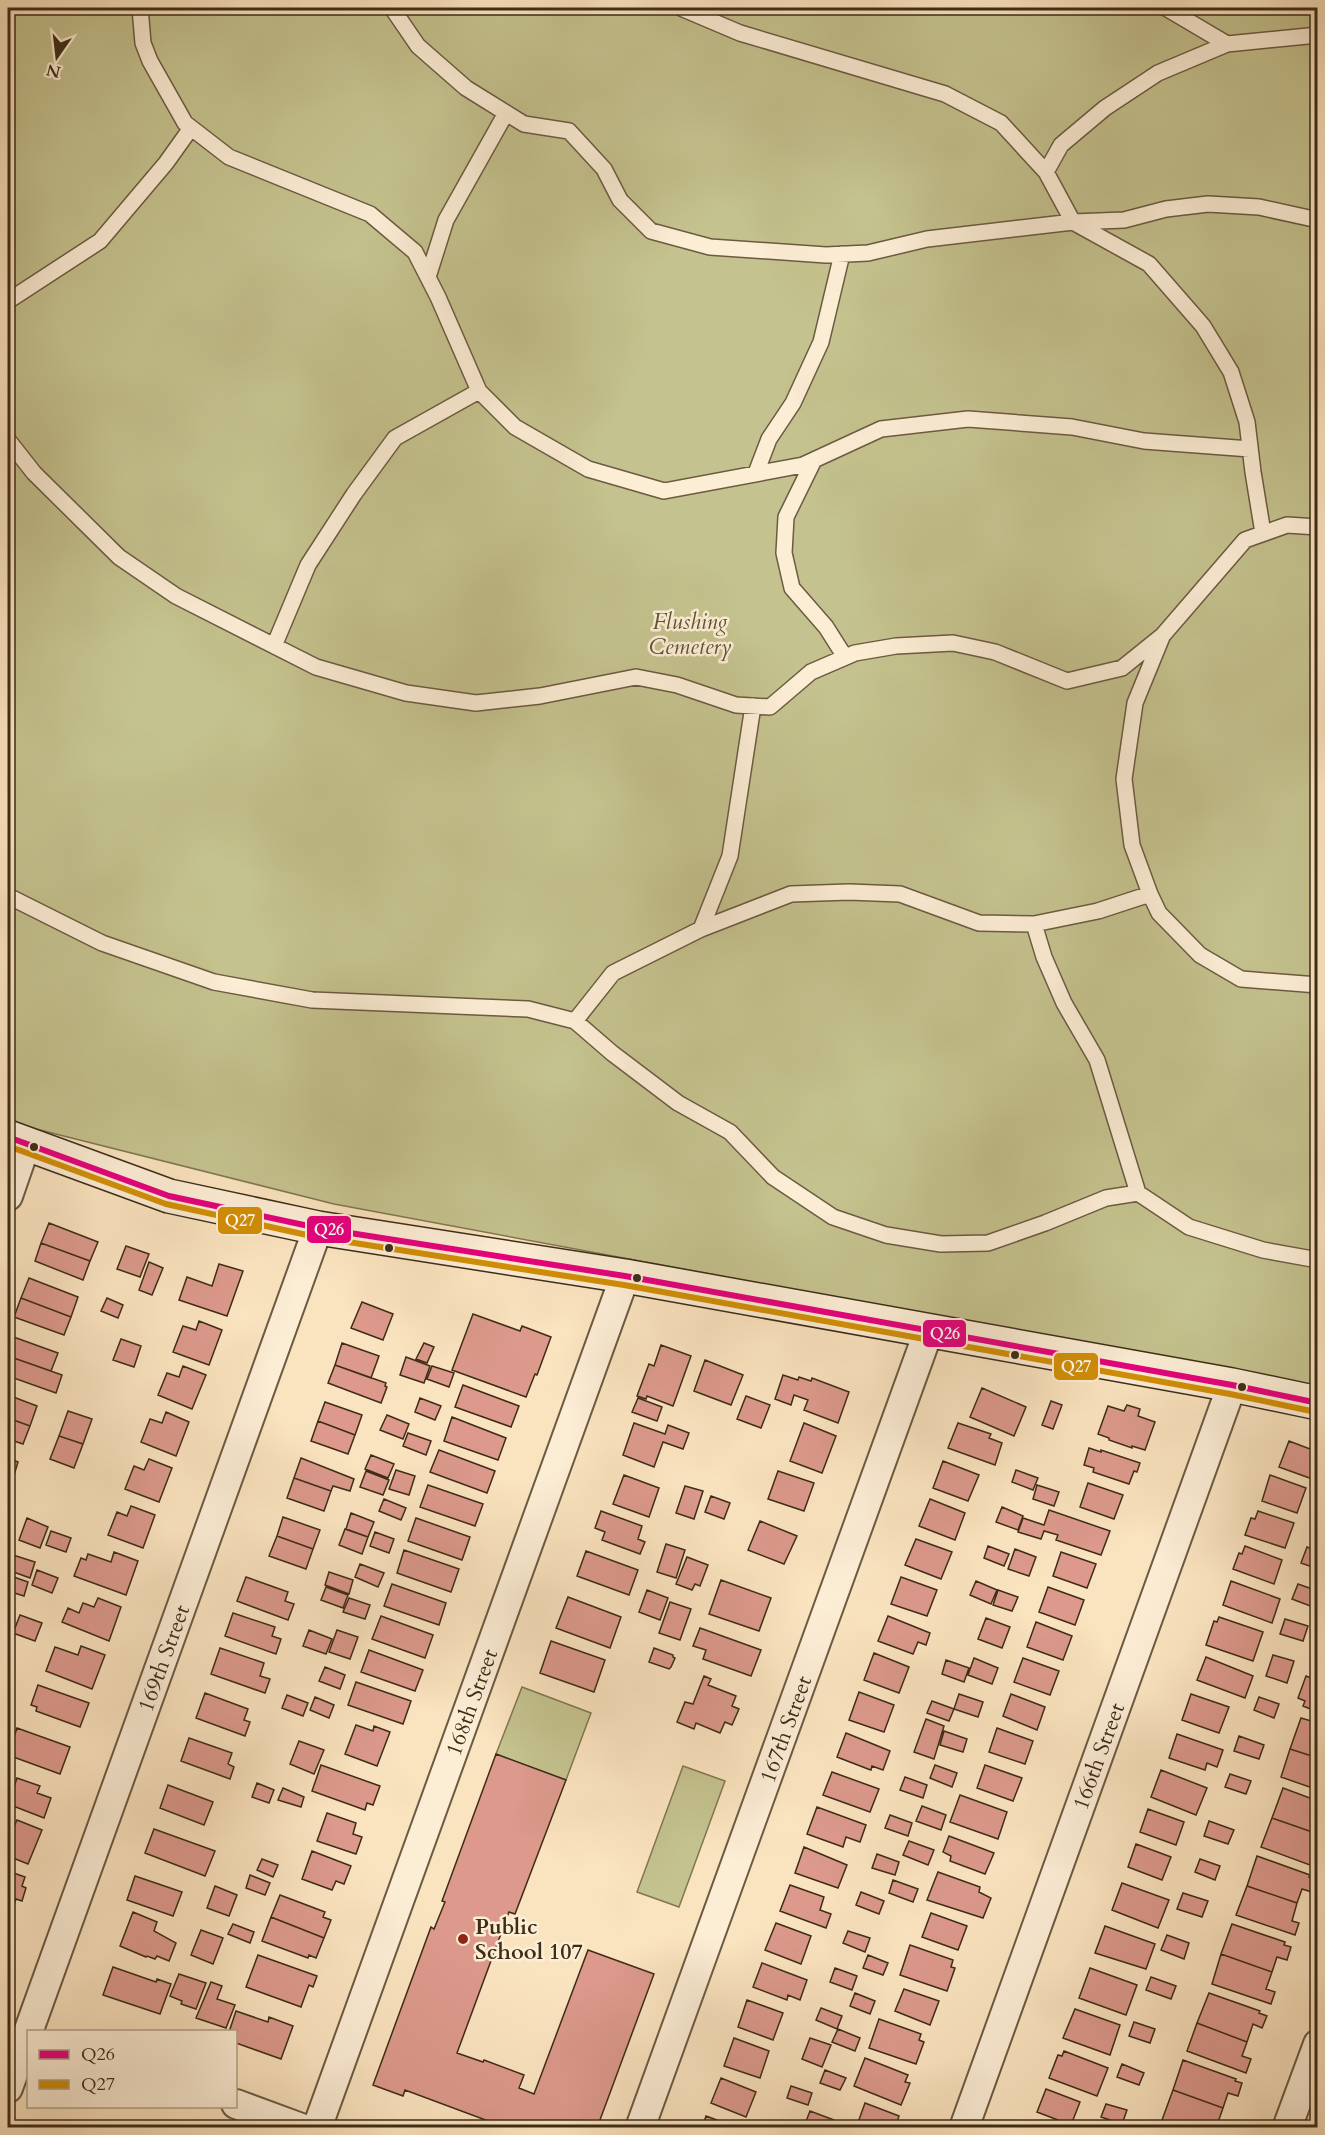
<svg xmlns="http://www.w3.org/2000/svg" width="1325" height="2135" font-family="Cardo,serif">
	<style>
		.green { fill: #c4c28e; stroke: #807752; stroke-width: 1.5 }
		.building { fill: #dc998c; stroke: #3d2c17; stroke-width: 1.5 }
		.lines { fill: none; stroke-linecap: round; stroke-linejoin: round }
		.lane-casing { stroke: #6c5a41; stroke-width: 18 }
		.street-casing { stroke: #6c5a41; stroke-width: 32 }
		.secondary-casing { stroke: #3d2c17; stroke-width: 36 }
		.lane { stroke: #fcedd5; stroke-width: 15 }
		.street { stroke: #fcedd5; stroke-width: 28 }
		.secondary { stroke: #fcedd5; stroke-width: 33 }
		.bus-1-casing { stroke: #fcedd5; stroke-width: 10 }
		.bus-2-casing { stroke: #fcedd5; stroke-width: 10 }
		.bus-1 { stroke: #e5007d; stroke-width: 6 }
		.bus-2 { stroke: #d28e05; stroke-width: 6 }
		.bus-dot { fill: #3d2c17; stroke: #fcedd5; stroke-width: 2 }
		.poi-dot { fill: #8f2418; stroke: #fcedd5; stroke-width: 2 }
		.labels { text-anchor: middle; stroke-width: 5; stroke-linejoin: round; paint-order: stroke }
		.park-label { font-size: 22px; font-style: italic; fill: #5f5235; stroke: #fcedd5 }
		.street-label { font-size: 22px; fill: #3d2c17; stroke: #fcedd5 }
		.poi-label { font-size: 22px; font-weight: bold; fill: #3d2c17; stroke: #fcedd5; text-anchor: start }
		.line-badge { stroke: #fcedd5; stroke-width: 2 }
		.badge-label { font-size: 16px; text-anchor: middle; font-weight: bold; fill: #fff }
	</style>
	<rect width="100%" height="100%" fill="#fae3bf"/>
	<filter id="stains"><feTurbulence type="fractalNoise" baseFrequency=".00333" numOctaves="4"/><feColorMatrix values="0 0 0 0 .2 0 0 0 0 .09 0 0 0 0 .02 0 0 0 .5 -.17"/></filter>
	<radialGradient id="worn" r=".72"><stop offset=".6" stop-color="#630" stop-opacity="0"/><stop offset="1" stop-color="#630" stop-opacity=".3"/></radialGradient>
	<path class="green" d="M8,8h1309v1379l-983,-183 -306,-77 -20,-8z
		M522,1687l69,26 -25,67 -70,-26z
		M683,1766l42,15 -46,126 -42,-15z"/>
	<path class="building" d="M49,1223l49,19 -8,19 -49,-18z
		M41,1243l49,18 -7,19 -48,-19z
		M126,1246l23,8 -9,23 -23,-8z
		M149,1262l14,6 -11,27 -13,-5z
		M219,1264l24,7 -16,45 -48,-16 8,-23 25,9z
		M29,1278l49,19 -7,20 -50,-19z
		M21,1298l50,19 -7,18 -50,-18z
		M107,1298l16,7 -5,13 -17,-7z
		M362,1302l31,12 -10,26 -32,-12z
		M473,1314l47,17 2,-5 29,11 -14,38 -2,-1 -9,23 -74,-27z
		M199,1321l23,9 -13,35 -36,-13 10,-26 13,4z
		M8,1335l50,18 -7,18 -43,-15z
		M121,1339l20,7 -7,21 -21,-7z
		M342,1343l37,13 -8,22 -36,-13z
		M424,1343l10,4 -7,16 -11,-4z
		M661,1345l30,11 -18,50 -26,-10 -1,3 -9,-3 12,-32 5,2z
		M8,1356l54,19 -6,18 -48,-17z
		M406,1357l24,9 -6,17 -24,-8z
		M705,1360l38,15 -12,30 -37,-14z
		M335,1365l51,18 -1,3 2,1 -6,16 -53,-20z
		M183,1366l23,9 -14,34 -34,-14 9,-22 12,4z
		M432,1366l22,7 -5,14 -22,-8z
		M783,1375l15,5 1,-3 12,4 1,-3 37,14 -11,31 -34,-13 4,-10 -14,-5 -3,10 -16,-6z
		M463,1385l56,21 -8,21 -56,-20z
		M982,1388l44,19 -12,29 -44,-19z
		M8,1395l29,11 -7,20 -22,-8z
		M746,1396l24,9 -9,23 -24,-9z
		M420,1398l21,8 -6,14 -20,-8z
		M638,1398l24,9 -5,14 -25,-9z
		M1051,1401l11,4 -9,24 -11,-4z
		M325,1402l37,13 -7,20 -37,-14z
		M1127,1405l13,4 -2,7 17,6 -10,28 -13,-4v2l-23,-8v-2l-11,-4 10,-28 16,5z
		M68,1411l24,8 -9,25 -24,-8z
		M166,1412l23,10 -13,34 -35,-14 9,-23 12,4z
		M387,1415l22,9 -6,15 -23,-9z
		M452,1417l54,21 -8,22 -54,-19z
		M8,1418l22,8 -7,18 -15,-5z
		M318,1421l37,14 -7,19 -37,-13z
		M634,1423l31,11 3,-9 21,8 -6,16 -20,-7 -9,25 -31,-12z
		M804,1423l32,13 -14,37 -32,-12z
		M958,1423l33,11 -2,4 13,5 -7,22 -47,-17z
		M408,1433l23,8 -5,14 -23,-9z
		M59,1436l24,8 -9,24 -24,-9z
		M1289,1441l29,11v20l-3,8 -36,-13z
		M1089,1448l12,4v-2l39,13 -3,9 -3,-1 -5,13 -36,-12 1,-4 -10,-3z
		M439,1450l56,21 -8,22 -57,-21z
		M371,1455l23,9 -6,14 -23,-9z
		M8,1458l10,4 -6,20 -4,-2z
		M301,1458l53,21 -4,12 -17,-5 -2,5 -37,-13z
		M149,1459l23,9 -13,34 -34,-13 9,-23 10,4z
		M943,1461l36,14 -11,26 -35,-13z
		M396,1470l19,6 -6,19 -20,-6z
		M1016,1470l22,8 -5,12 -21,-8z
		M366,1471l23,9 -6,15 -23,-8z
		M778,1471l36,12 -10,28 -36,-12z
		M624,1475l35,13 -10,29 -36,-13z
		M1270,1475l36,13 -9,25 -35,-12z
		M294,1478l37,13 -7,20 -37,-13z
		M1088,1483l35,12 -9,24 -34,-12z
		M428,1485l55,19 -8,22 -55,-19z
		M1037,1485l22,7 -5,14 -21,-7z
		M685,1486l18,5 -9,28 -18,-6z
		M711,1496l19,7 -6,16 -19,-7z
		M384,1499l22,9 -5,12 -22,-9z
		M930,1499l35,14 -10,27 -36,-14z
		M131,1506l24,9 -12,33 -35,-13 9,-23 10,4z
		M1002,1507l21,9 -5,14 -22,-8z
		M1049,1510l61,21 -9,24 -45,-15 2,-5 -14,-4 -3,8 -23,-7 5,-14 21,7z
		M601,1511l41,15 -4,13 7,3 -5,12 -38,-14 3,-8 -10,-4z
		M1258,1511l36,12 -9,25 -40,-13 6,-17 4,1z
		M351,1513l23,9 -6,15 -22,-8z
		M283,1517l37,13 -7,19 -36,-13z
		M27,1518l21,9 -8,21 -21,-8z
		M416,1518l54,19 -8,23 -54,-19z
		M760,1521l37,15 -13,28 -36,-14z
		M345,1529l23,8 -6,17 -23,-9z
		M51,1531l20,7 -5,14 -20,-7z
		M375,1532l19,7 -5,14 -19,-7z
		M277,1536l36,13 -7,20 -37,-13z
		M916,1539l36,13 -11,27 -36,-14z
		M666,1544l19,6 -9,28 -19,-6z
		M988,1546l21,8 -5,12 -20,-8z
		M1245,1546l37,14 -8,24 -41,-15 6,-16 3,1z
		M1307,1547l11,4v18l-17,-6z
		M1015,1549l21,8 -7,19 -21,-7z
		M404,1550l55,19 -8,23 -54,-19z
		M586,1551l52,19 -9,25 -52,-19z
		M114,1552l24,9 -12,34 -52,-19 7,-18 5,2 2,-6 23,8z
		M1061,1552l35,12 -9,24 -34,-12z
		M13,1555l22,7 -5,16 -22,-8z
		M687,1557l21,8 -8,21 -5,-2 -3,6 -16,-6z
		M360,1564l24,9 -6,14 -23,-10z
		M37,1570l21,8 -6,15 -20,-8z
		M329,1572l24,8 -4,14 -24,-9z
		M8,1575l20,7 -4,14 -16,-5z
		M246,1577l42,15 -3,9 9,3 -6,16 -51,-19z
		M901,1577l36,13 -10,26 -36,-12z
		M721,1580l50,18 -12,33 -50,-17z
		M976,1581l21,9 -6,14 -21,-9z
		M1231,1581l49,18 -8,24 -49,-18z
		M392,1584l54,19 -7,22 -55,-19z
		M1298,1584l20,7 -5,16 -21,-8z
		M326,1587l22,8 -5,13 -22,-8z
		M1048,1587l36,13 -9,25 -36,-13z
		M647,1590l21,8 -8,22 -21,-8z
		M998,1590l20,7 -6,14 -19,-6z
		M568,1597l53,20 -11,31 -54,-20z
		M98,1598l23,9 -12,34 -47,-19 6,-14 11,5 4,-10 11,4z
		M349,1598l21,7 -5,14 -22,-7z
		M670,1602l21,7 -11,31 -21,-7z
		M233,1613l42,14 -3,9 9,3 -5,15 -51,-18z
		M20,1615l22,8 -7,18 -22,-8z
		M381,1616l52,19 -8,23 -53,-19z
		M888,1616l42,17 -4,12 -8,-3 -5,12 -35,-13z
		M1219,1617l44,15 -10,29 -47,-16 8,-24 3,1z
		M986,1618l24,9 -8,21 -24,-9z
		M1285,1619l23,7 -5,15 -23,-7z
		M1036,1622l36,14 -9,24 -36,-13z
		M700,1628l61,22 -10,26 -48,-17 3,-9 -13,-4z
		M309,1630l23,9 -6,15 -23,-8z
		M337,1630l21,7 -8,22 -21,-7z
		M551,1641l54,19 -11,32 -54,-19z
		M81,1646l24,9 -13,34 -46,-18 9,-24 23,8z
		M220,1648l44,15 -4,13 10,3 -5,14 -54,-19z
		M654,1648l19,7v2l2,1 -4,9 -2,2 -20,-7z
		M369,1650l54,20 -8,21 -54,-19z
		M874,1653l35,14 -10,26 -35,-13z
		M1273,1655l21,6 -7,22 -21,-7z
		M1206,1657l47,19 -8,22 -48,-18z
		M974,1658l24,10 -6,16 -24,-9z
		M1023,1658l36,13 -9,24 -36,-13z
		M946,1660l23,8 -5,14 -22,-8z
		M325,1667l20,8 -5,14 -21,-8z
		M704,1676l7,3 -3,6 28,11 -4,10 7,3 -7,16 -7,-3 -5,11 -24,-10 -2,6 -17,-7 8,-20 8,2z
		M1306,1676l7,3 1,-3 4,1v35l-15,-6 2,-5 -7,-3z
		M356,1682l55,19 -8,23 -55,-19z
		M38,1685l51,18 -9,24 -44,-16 1,-4 -6,-2z
		M859,1692l35,13 -10,27 -35,-12z
		M205,1693l43,16 -4,11 6,2 -5,14 -49,-18z
		M959,1694l24,8 -5,15 -24,-8z
		M1011,1694l34,13 -8,23 -34,-14z
		M1191,1694l38,13 -10,26 -37,-13z
		M287,1695l21,8 -5,13 -21,-8z
		M315,1697l19,8 -5,13 -19,-8z
		M1259,1697l20,7 -5,14 -20,-8z
		M932,1701l22,8 -5,12 -22,-8z
		M1301,1718l17,5v35l-28,-9z
		M926,1719l18,7 -10,33 -20,-7z
		M356,1725l17,6 1,-5 16,6 -13,34 -32,-12z
		M17,1728l53,19 -10,27 -52,-19z
		M997,1728l36,13 -8,23 -36,-12z
		M944,1731l23,8 -4,13 -23,-7z
		M846,1733l44,18 -7,19 -11,-4 -1,4 -3,-1 -31,-12z
		M1177,1734l46,16 -6,17 -10,-4 -2,7 -36,-12z
		M1239,1736l25,9 -5,14 -25,-8z
		M189,1738l43,15 -4,11 6,3 -4,12 -49,-18z
		M299,1741l25,9 -10,24 -24,-10z
		M1290,1749l28,9v32l-37,-13z
		M496,1754l70,26 -51,134 -6,-2 -52,141 26,9 1,-2 40,15 -5,13 15,6 54,-144 66,24 -57,154h-90l-102,-38 -2,6 -30,-11 58,-158 3,2 11,-27 -3,-1z
		M321,1765l59,21 -7,19 -6,-2 -2,7 -53,-19z
		M935,1765l22,8 -5,14 -22,-9z
		M985,1765l37,13 -9,23 -36,-13z
		M1161,1770l46,18 -11,27 -45,-18z
		M832,1772l47,17 -9,23 -47,-17z
		M1230,1774l21,7 -5,13 -21,-7z
		M905,1777l22,8 -4,13 -23,-8z
		M17,1778l23,8 -3,7 14,5 -7,20 -36,-14z
		M257,1783l17,7 -5,13 -17,-6z
		M168,1785l45,17 -9,23 -44,-17z
		M283,1788l21,9 -3,10 -23,-7z
		M1283,1788l35,13v33l-46,-16z
		M960,1795l47,17 -9,27 -48,-17z
		M922,1806l24,9 -5,15 -25,-9z
		M817,1807l49,18 -6,17 -14,-5 -3,10 -36,-13z
		M1148,1809l36,13 -8,23 -36,-13z
		M327,1813l29,10 -3,11 9,3 -6,17 -39,-13z
		M890,1815l22,8 -4,13 -23,-8z
		M1272,1818l46,16v34l-57,-21z
		M17,1820l25,10 -14,34 -20,-8v-27l4,2z
		M1209,1821l25,9 -6,14 -24,-8z
		M154,1829l61,22 -10,25 -60,-23z
		M949,1836l45,17 -9,21 -35,-13 1,-5 -8,-4z
		M909,1841l25,9 -6,15 -25,-10z
		M1136,1844l35,13 -9,23 -34,-13z
		M804,1847l43,18 -9,23 -43,-15z
		M312,1851l39,15 -7,18 -8,-3 -4,9 -30,-11z
		M877,1854l22,8 -4,13 -23,-7z
		M1257,1856l53,19 -1,2 7,3 -4,12 -10,-3 -5,14 -50,-17z
		M262,1859l16,6 -5,12 -16,-7z
		M1200,1859l20,7 -5,14 -20,-8z
		M8,1871l17,6 -3,9 4,2 -4,13 -6,-2 -3,9 -5,-2z
		M938,1872l42,15 -1,5 12,6 -8,20 -56,-18z
		M250,1875l20,8 -5,12 -19,-7z
		M135,1876l47,16 -9,24 -46,-16z
		M893,1880l25,9 -5,13 -24,-9z
		M1122,1883l47,17 -11,28 -46,-18z
		M790,1885l34,12 -4,13 11,4 -5,14 -46,-17z
		M215,1886l22,9 -8,21 -22,-8z
		M1247,1886l50,17 -5,18 7,2 -4,12 -59,-20z
		M861,1892l23,9 -5,13 -23,-9z
		M1183,1893l25,8 -6,16 -25,-8z
		M280,1895l45,17 -2,5 8,3 -7,18 -53,-21z
		M133,1912l24,10 -3,9 22,12 -7,18 -12,-5 -2,3 -8,-3 -1,1 -26,-11z
		M931,1913l36,13 -9,24 -36,-13z
		M271,1917l53,21 -8,20 -7,-3 -1,3 -46,-17z
		M776,1923l35,13 -10,28 -36,-14z
		M233,1924l21,8 -4,11 -22,-9z
		M1232,1924l53,18 -1,3 7,2 -4,13 -10,-3 -5,15 -51,-18z
		M1105,1926l50,18 -9,25 -51,-16z
		M201,1930l22,8 -10,26 -22,-9z
		M848,1931l22,7 -5,14 -22,-9z
		M1167,1935l22,8 -5,16 -23,-9z
		M910,1945l43,15 -2,7 4,1 -8,23 -47,-16z
		M1221,1954l51,18 -6,17 9,3 -4,12 -59,-20z
		M258,1955l59,21 -4,11 -4,-2 -8,22 -55,-20z
		M868,1955l20,8 -5,12 -20,-7z
		M762,1963l45,17 -7,20 -12,-5 -1,5 -34,-13z
		M113,1967l43,15 1,-3 14,5 -11,30 -57,-19z
		M835,1968l22,8 -5,14 -22,-8z
		M1090,1968l47,17 -11,30 -47,-17z
		M179,1974l27,9 -10,26 -15,-5 1,-3 -12,-5z
		M1151,1977l25,9 -5,13 -25,-9z
		M211,1982l11,4 -5,13 18,6 -9,23 -30,-10z
		M904,1989l35,12 -9,24 -35,-14z
		M855,1993l20,8 -5,13 -20,-8z
		M1209,1993l51,18 -1,2 8,3 -5,12 -9,-4 -6,18 -50,-19z
		M747,2000l36,13 -10,27 -35,-13z
		M821,2008l21,8 -5,13 -21,-9z
		M1075,2009l45,16 -10,30 -47,-17z
		M236,2011l32,11 1,-5 24,9 -12,33 -45,-16v-11h-7z
		M879,2019l42,15 -2,6 5,2 -8,22 -47,-16z
		M1134,2022l21,7 -5,14 -21,-7z
		M1197,2023l50,19 -5,14 9,3 -5,14 -59,-22z
		M838,2029l22,9 -5,13 -23,-9z
		M734,2038l35,13 -9,27 -36,-12z
		M810,2038l21,7 -9,22 -20,-8z
		M1064,2051l44,17 -11,28 -48,-18 9,-23 4,1z
		M865,2058l43,17 -3,7 5,1 -9,22 -47,-19z
		M1183,2060l53,19 -1,2 7,2 -4,13 -10,-3 -5,15 -50,-18z
		M1122,2064l22,9 -5,12 -22,-8z
		M825,2070l21,8 -6,12 -20,-7z
		M721,2078l35,14 -10,25 -35,-14z
		M791,2086l21,7 -4,12 -21,-7z
		M1046,2089l34,13 -9,23 -34,-13z
		M1173,2090l50,18 -6,17 7,3h-41l-21,-8z
		M865,2103l34,13 -4,12h-39z
		M1106,2104l21,6 -5,14 -21,-7z
		M810,2111l24,9 -3,8h-18l-8,-4z
		M706,2116l33,12h-37z"/>
	<g class="lines">
		<defs>
			<path id="lane" d="M140,8l3,35 7,18 35,62 44,34 141,57 45,38 23,45 41,94 -84,47 -41,56 -46,71 -34,81
				M392,8l26,38 48,42 58,36 45,7 35,38 16,31 31,31 59,16 116,8 42,-2 59,-14 146,-17 51,-2 42,-11 42,-5 51,3 59,13
				M681,8l59,25 205,61 56,29 45,49 27,50 76,42 54,62 28,46 16,50 6,50 10,61
				M1166,8l61,36 91,-9
				M1046,172l15,-27 44,-37 53,-35 69,-29
				M428,277l18,-57 60,-107
				M8,301l92,-60 66,-78 25,-35
				M479,391l36,36 73,42 76,22 139,-26 78,-36 87,-10 104,8 72,14 106,8
				M8,440l26,33 85,84 57,39 140,71 90,26 70,10 64,-7 96,-19 41,8 59,20 34,2 41,-35 44,-19 41,-7 57,-3 42,9 72,29 55,-13 41,-33 82,-95 42,-15 31,2
				M814,460l-28,57 -2,36 8,35 34,39 19,30
				M756,473l13,-34 24,-36 28,-61 21,-88
				M1162,637l-27,66 -11,76 8,66 18,49 9,19 41,42 41,24 77,6
				M8,896l94,47 112,39 98,18 216,9 47,12 37,32 66,50 52,29 43,45 60,40 53,18 55,9 47,-1 57,-20 61,-25 32,-5 51,34 74,23 55,10
				M1034,924l10,33 20,46 33,57 41,133
				M701,929l29,-73 23,-150
				M575,1021l38,-48 88,-44 90,-35 58,-2 51,2 79,29 55,1 64,-13 52,-17"/>
			<path id="street" d="M8,1196l18,-52
				M8,2088l310,-860
				M236,2104l65,24
				M317,2128l308,-852
				M640,2128l289,-798
				M964,2128l268,-743
				M1287,2128l31,-84"/>
			<path id="secondary" d="M8,1137l161,59 149,32 307,48 607,109 86,18"/>
		</defs>
		<use href="#lane" class="lane-casing"/>
		<use href="#street" class="street-casing"/>
		<use href="#secondary" class="secondary-casing"/>
		<use href="#lane" class="lane"/>
		<use href="#street" class="street"/>
		<use href="#secondary" class="secondary"/>
		<defs>
			<path id="bus-1" d="M8,1137l161,59 149,32 307,48 607,109 86,18"/>
			<path id="bus-2" d="M8,1146l158,58 150,33 308,48 606,109 86,18"/>
		</defs>
		<use href="#bus-1" class="bus-1-casing"/>
		<use href="#bus-2" class="bus-2-casing"/>
		<use href="#bus-1" class="bus-1"/>
		<use href="#bus-2" class="bus-2"/>
	</g>
	<g class="bus-dot">
		<circle cx="34" cy="1147" r="5"/>
		<circle cx="389" cy="1248" r="5"/>
		<circle cx="637" cy="1278" r="5"/>
		<circle cx="1015" cy="1355" r="5"/>
		<circle cx="1242" cy="1387" r="5"/>
	</g>
	<circle class="poi-dot" cx="463" cy="1939" r="6"/>
	<g class="labels">
		<g class="park-label">
			<text x="690" y="629">Flushing<tspan x="690" dy="25">Cemetery</tspan></text>
		</g>
		<g class="street-label">
			<text transform="translate(163 1658) rotate(-70)" y="8">169th Street</text>
			<text transform="translate(471 1702) rotate(-70)" y="8">168th Street</text>
			<text transform="translate(785 1729) rotate(-70)" y="8">167th Street</text>
			<text transform="translate(1098 1756) rotate(-70)" y="8">166th Street</text>
		</g>
		<g class="poi-label">
			<text x="475" y="1934">Public<tspan x="475" dy="25">School 107</tspan></text>
		</g>
	</g>
	<g class="line-badge">
		<rect x="217" y="1206" width="46" height="29" rx="6" fill="#d28e05"/>
		<rect x="306" y="1215" width="46" height="29" rx="6" fill="#e5007d"/>
		<rect x="922" y="1319" width="45" height="29" rx="6" fill="#e5007d"/>
		<rect x="1053" y="1352" width="46" height="29" rx="6" fill="#d28e05"/>
	</g>
	<g class="badge-label">
		<text x="240" y="1226">Q27</text>
		<text x="329" y="1235">Q26</text>
		<text x="945" y="1339">Q26</text>
		<text x="1076" y="1372">Q27</text>
	</g>
	<rect width="1325" height="2135" fill="none" stroke="#fae3bf" stroke-width="30"/>
	<rect x="9" y="9" width="1307" height="2117" fill="none" stroke="#3d2c17" stroke-width="3"/>
	<rect x="15" y="15" width="1295" height="2105" fill="none" stroke="#3d2c17" stroke-width="1.5"/>
	<rect x="27" y="2030" width="210" height="78" fill="#fcedd5" stroke="#b0a089" stroke-width="1.5"/>
	<rect x="39" y="2050" width="30" height="9" fill="#e5007d" stroke="#b0a089" stroke-width="1.5"/>
	<text x="81" y="2060" font-size="18" fill="#3d2c17">Q26</text>
	<rect x="39" y="2080" width="30" height="9" fill="#d28e05" stroke="#b0a089" stroke-width="1.5"/>
	<text x="81" y="2090" font-size="18" fill="#3d2c17">Q27</text>
	<g transform="translate(57 57) rotate(194)" stroke="#fcedd5" stroke-width="4.5" paint-order="stroke">
	<path d="M0-4.5L10 22L0 15L-10 22Z" fill="#3d2c17"/>
	<text y="-9" font-size="16" font-weight="bold" text-anchor="middle" fill="#3d2c17">N</text>
	</g>
	<rect width="100%" height="100%" filter="url(#stains)"/>
	<rect width="100%" height="100%" fill="url(#worn)"/>
</svg>
